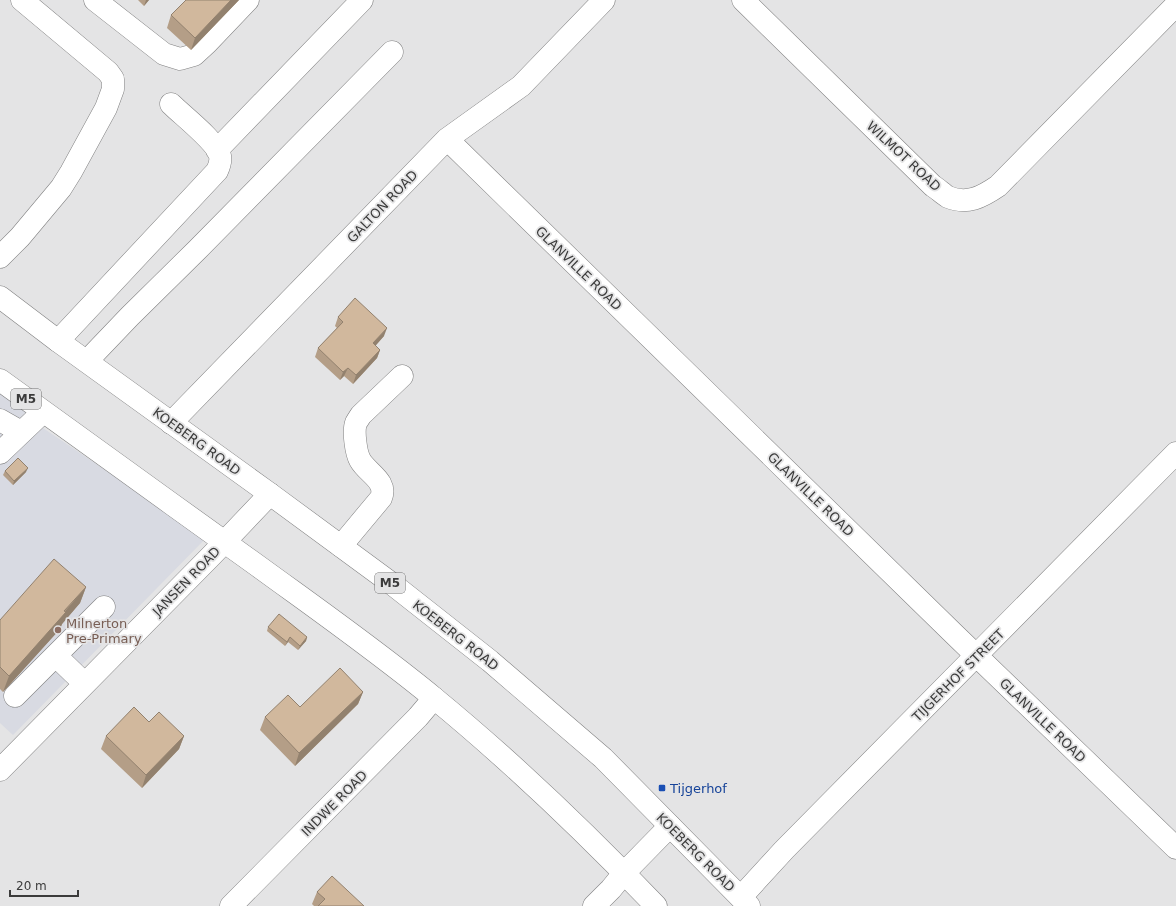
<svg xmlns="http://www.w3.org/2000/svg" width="1176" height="906" font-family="'DejaVu Sans',sans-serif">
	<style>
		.built { fill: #d8dae2 }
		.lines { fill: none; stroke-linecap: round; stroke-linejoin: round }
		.minor-casing { stroke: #808081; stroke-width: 23 }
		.major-casing { stroke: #808081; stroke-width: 23 }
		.minor { stroke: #fff; stroke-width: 22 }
		.major { stroke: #fff; stroke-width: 22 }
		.wall { fill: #b49e87 }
		.shaded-wall { fill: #92816e }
		.building { fill: #d1b89d; stroke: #92816e }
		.education-dot { fill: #8d6e63; stroke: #e4e4e5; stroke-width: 1.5 }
		.transit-dot { fill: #1a4fb4; stroke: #e4e4e5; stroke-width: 1.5 }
		.labels { text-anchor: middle; stroke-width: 3.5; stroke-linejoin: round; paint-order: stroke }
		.shield { fill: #e4e4e5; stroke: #6e6e6e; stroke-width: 1 }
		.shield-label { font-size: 12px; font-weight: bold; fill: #3b3b3b }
		.street-label { font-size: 13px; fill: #3b3b3b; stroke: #e4e4e5 }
		.education-label { font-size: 13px; fill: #785e54; stroke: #e4e4e5; text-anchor: start }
		.transit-label { font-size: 13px; fill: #164399; stroke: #e4e4e5; text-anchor: start }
	</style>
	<rect width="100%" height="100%" fill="#e4e4e5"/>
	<path class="built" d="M0,380l52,39 -9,9 163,110 -193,197 -13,-12z"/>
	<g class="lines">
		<defs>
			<path id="minor" d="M95,0l69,54 16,5 14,-4 13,-12 41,-43
				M743,0l190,186c5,3 10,8 15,11 19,8 34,0 50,-11l178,-181
				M447,139l507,495 222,214
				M217,150l145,-150
				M0,257l20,-20 41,-49 10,-16 35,-64 7,-19v-10l-5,-7 -86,-72
				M58,341l159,-170c2,-4 4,-10 3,-15 -3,-14 -38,-41 -49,-52
				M87,361l43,-45 67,-66 195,-198
				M0,420l21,12
				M171,423l276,-284 74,-53 83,-86
				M0,453l43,-41
				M341,546l40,-48c7,-17 -14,-25 -21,-38 -4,-7 -7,-29 -4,-37 1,-2 3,-5 5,-8l41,-39
				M56,656l28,27
				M15,696l89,-89
				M0,770l212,-215 58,-61
				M741,897l43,-47 392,-397
				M231,906l187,-189 16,-19
				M594,906l17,-17 13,-16 46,-47"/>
			<path id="major" d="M0,297l58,44 212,153 121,89 99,78 113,97 146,148
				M0,380c86,63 172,124 258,186 59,43 119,85 176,132 78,64 152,135 222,208"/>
		</defs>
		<use href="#minor" class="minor-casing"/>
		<use href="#major" class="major-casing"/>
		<use href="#minor" class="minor"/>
		<use href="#major" class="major"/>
	</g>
	<path class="wall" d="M138,0h11l-5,6z
		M186,0h53l-48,50 -24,-22 4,-13z
		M338,317l46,19 -9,10 5,4 -3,8 -24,26 -9,-8 -4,4 -25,-23 3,-9 19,-20 -2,-2z
		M5,471l21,1 -13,13 -10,-10z
		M86,587l-6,16 -18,21 -2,5 -57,63 -3,-3v-69z
		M268,627l39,10 -1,4 -8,9 -10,-8 -3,4 -18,-15z
		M363,692l-5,12 -63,62 -35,-36 5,-13 35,-10z
		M149,722l35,14 -5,13 -37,39 -41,-39 5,-13z
		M317,892l47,14h-50l-2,-2z"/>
	<path class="shaded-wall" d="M146,0h3l-5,6z
		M231,0h8l-48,50 4,-12z
		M387,328l-3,8 -14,16 3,-9z
		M380,350l-3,8 -24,26 3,-9z
		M348,368l-4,8 -4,4 3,-8z
		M28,468l-2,4 -13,13 1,-4z
		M86,587l-6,16 -18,21 -2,5 -57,63 6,-16z
		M290,637l-2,5 -3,4 2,-4z
		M307,637l-1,4 -8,9 2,-4z
		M363,692l-5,12 -63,62 4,-13z
		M184,736l-5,13 -37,39 4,-13z"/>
	<path class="building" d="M186,0h45l-36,38 -24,-23z
		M355,298l32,30 -14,15 7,7 -24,25 -8,-7 -5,4 -25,-24 25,-26 -5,-5z
		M18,458l10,10 -14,13 -9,-10z
		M54,559l32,28 -22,24 2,1 -57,64 -9,-9v-47z
		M279,614l28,23 -7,9 -10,-9 -3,5 -19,-15z
		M340,668l23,24 -64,61 -34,-36 23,-22 12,12z
		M134,707l15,15 10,-10 25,24 -38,39 -40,-39z
		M332,876l32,30h-46l7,-7 -8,-7z"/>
	<circle class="education-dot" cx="58" cy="630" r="4"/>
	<rect class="transit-dot" x="658" y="784" width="8" height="8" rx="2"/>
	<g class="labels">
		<g class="shield">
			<rect x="11" y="389" width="30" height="20" rx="3"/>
			<rect x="375" y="573" width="30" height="20" rx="3"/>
		</g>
		<g class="shield-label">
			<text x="26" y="403">M5</text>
			<text x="390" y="587">M5</text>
		</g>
		<g class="street-label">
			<text transform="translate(904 156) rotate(43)" y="5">WILMOT ROAD</text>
			<text transform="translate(382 206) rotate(-46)" y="5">GALTON ROAD</text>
			<text transform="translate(579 268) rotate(44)" y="5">GLANVILLE ROAD</text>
			<text transform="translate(197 441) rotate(36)" y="5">KOEBERG ROAD</text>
			<text transform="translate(811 494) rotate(44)" y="5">GLANVILLE ROAD</text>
			<text transform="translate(186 581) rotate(-46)" y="5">JANSEN ROAD</text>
			<text transform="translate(456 635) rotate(38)" y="5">KOEBERG ROAD</text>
			<text transform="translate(958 675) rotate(-45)" y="5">TIJGERHOF STREET</text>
			<text transform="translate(1043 720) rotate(44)" y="5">GLANVILLE ROAD</text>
			<text transform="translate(334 803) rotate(-45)" y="5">INDWE ROAD</text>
			<text transform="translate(696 852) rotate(45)" y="5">KOEBERG ROAD</text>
		</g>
		<g class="education-label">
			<text x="66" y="628">Milnerton<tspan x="66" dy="15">Pre-Primary</tspan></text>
		</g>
		<g class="transit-label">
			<text x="670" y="793">Tijgerhof</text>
		</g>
	</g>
	<path d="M10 890v6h68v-6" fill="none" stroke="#3b3b3b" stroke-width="2"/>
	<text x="16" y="890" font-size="12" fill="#3b3b3b" stroke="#e4e4e5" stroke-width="3" paint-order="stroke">20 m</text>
</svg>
